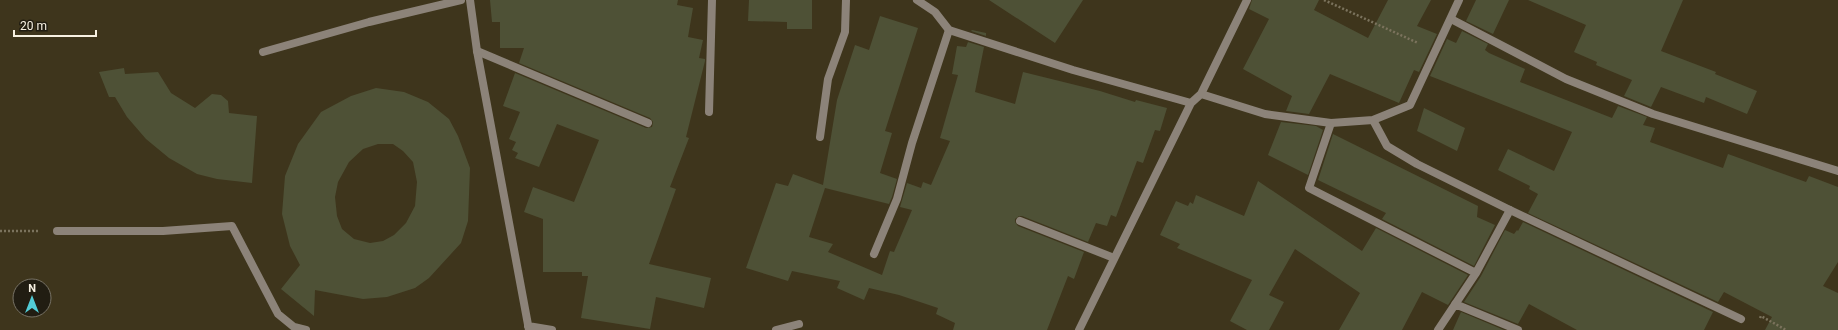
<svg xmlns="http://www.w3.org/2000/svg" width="1838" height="330" font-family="Roboto,sans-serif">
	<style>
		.building { fill: #4e5136; fill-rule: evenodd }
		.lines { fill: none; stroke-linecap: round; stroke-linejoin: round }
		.path { stroke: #7b735d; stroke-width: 2.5; stroke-dasharray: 2 2; stroke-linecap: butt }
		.lane { stroke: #8c8379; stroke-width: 8 }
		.street { stroke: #8c8379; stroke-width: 8 }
	</style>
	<rect width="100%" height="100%" fill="#3e351c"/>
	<path class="building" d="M490,0h188l-1,5 16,3 -5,29 15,3 -4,18 6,1v2l-19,76 3,1 -19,49 6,2 -27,75 62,14 -7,30 -48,-11 -6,32 -69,-11 7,-42h-6v-4h-39v-53l-19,-7 9,-25 41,15 25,-62 -42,-16 -18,43 -24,-9 3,-5 -6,-3 4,-8 -7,-3 11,-27 -17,-6 12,-33 131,55 6,-1 1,-5 -3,-4 -131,-55 5,-15h-24v-26h-8z
		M749,0h63v29h-25v-7l-39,-1z
		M989,0h94l-28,43z
		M1252,0h67l-5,10 54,28 20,-38h43l-14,26 20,8 -18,38 -5,-2 -15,33 -69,-29 -21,40 -23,-3 6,-15 -49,-27 26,-50 -20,-10z
		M1476,0h33l-16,34 -27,-13z
		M1528,0h155l-22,51 55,21 -1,2 42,17 -10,23 -41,-17 -2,6 -43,-16 -10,20 -27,-11 8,-16 -36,-15 1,-3 -23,-10 12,-27z
		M880,16l38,12 -33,103 7,2 -12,40 17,6 -5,18 -3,7 -64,-16 -16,49 24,7 -5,8 54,23 8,-24 4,1 18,-42 -12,-3 7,-24 14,5 2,-6 8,3 19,-44 -10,-3 18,-63 -6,-1 5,-28 9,1 2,-5 16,5 -9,45 40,12 8,-32 77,19 35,11 1,-2 31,8 -7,23 -5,-1 -12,33 -6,-2 -21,56 -5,-2 -4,11 -11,-3 -8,19 -66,-26h-3l-4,3v3l3,4 66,26 -10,27 -6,-3 -21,54h-94l2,-7 -19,-9 2,-6 -39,-13 -30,-7 -5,12 -27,-12 3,-7 -48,-10 -4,10 -42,-13 30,-85 12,3 5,-12 30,11 14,-85 18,-55 14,5z
		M972,30l14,3v3l-15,-5z
		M1462,31l26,13 -3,6 4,3 36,16 -5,13 92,36 6,-12 29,11 -4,8 12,3 -5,14 73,26 5,-14 78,28 3,-6 29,11v75l-15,24 15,7v37h-73l7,-13 -48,-25 -6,10 -190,-89 10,-19 -9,-5 1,-3 -32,-16 10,-21 46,22 18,-39 -142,-56 17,-37 9,4z
		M124,68l1,6 33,-2 13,21 24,15 17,-14 9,1 7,6 1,12 28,3 -5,67 -35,-4 -20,-5 -28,-16 -23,-19 -19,-22 -12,-20h-6l-10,-25z
		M376,88l28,4 24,10 21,17 9,17 12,32 -2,53 -7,22 -32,35 -14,10 -28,9 -24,2 -48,-9 -1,26 -33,-27 19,-24 -10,-19 -8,-32 3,-38 13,-32 23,-32 30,-16zM378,144h15l10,7 10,11 4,20 -2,24 -9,17 -12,12 -11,6 -13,2 -16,-4 -12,-10 -5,-13 -2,-19 3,-15 11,-20 14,-13z
		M1424,108l41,20 -8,23 -40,-20z
		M1281,122l35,4 7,4 -15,45 -40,-20z
		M1333,134l145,72 -1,11 18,8 -21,41 -92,-47 4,-6 -68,-33z
		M1258,181l104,70 14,-23 92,47 -20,30 -26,-13 -20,38h-63l21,-37 -65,-44 -26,46 15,7 -15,28h-22l-17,-9 22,-41 -75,-32 3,-4 -20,-9 16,-34 12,5 2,-4 3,2 3,-9 48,21z
		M1523,222l190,90 -9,18h-127l-48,-26 -11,20 -54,-22 17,-26 24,-46 9,4 3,-4 1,1z
		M1461,312l43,18h-51z"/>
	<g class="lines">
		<path class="path" d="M1324,0l94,43
			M0,231h39
			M1760,318l1,-2 25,14"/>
		<path class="lane" d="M1451,19l115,60 87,35 185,57
			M477,51l171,72
			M263,52l106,-30 92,-22
			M709,112l3,-112
			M1331,123l-22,65 167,85
			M820,137l8,-58 17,-47 1,-32
			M1020,221l94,37
			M874,254l23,-55 15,-56 37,-113
			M1455,304l63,26
			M1438,330l38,-57 34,-63"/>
		<path class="street" d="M470,0l7,51 52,279
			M917,0l18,12 14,18 124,40 118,33
			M1201,94l64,20 66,9 42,-3 37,-15 49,-105
			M1373,120l14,26 30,18 93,46 231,109
			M57,231h106l69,-5 46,88 16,13 12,3
			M528,326l24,4
			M776,330l23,-6
			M1079,330l112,-227 10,-9 46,-94"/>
	</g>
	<g transform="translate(32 298)"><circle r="19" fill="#211d12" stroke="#777265"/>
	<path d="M0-3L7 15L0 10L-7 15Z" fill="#52ccd6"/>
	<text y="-6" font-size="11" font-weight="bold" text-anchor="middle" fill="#f7f1e2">N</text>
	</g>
	<path d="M14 30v6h82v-6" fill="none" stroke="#f7f1e2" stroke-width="2"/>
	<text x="20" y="30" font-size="12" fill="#f7f1e2" stroke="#211d12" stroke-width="3" paint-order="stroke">20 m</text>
</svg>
